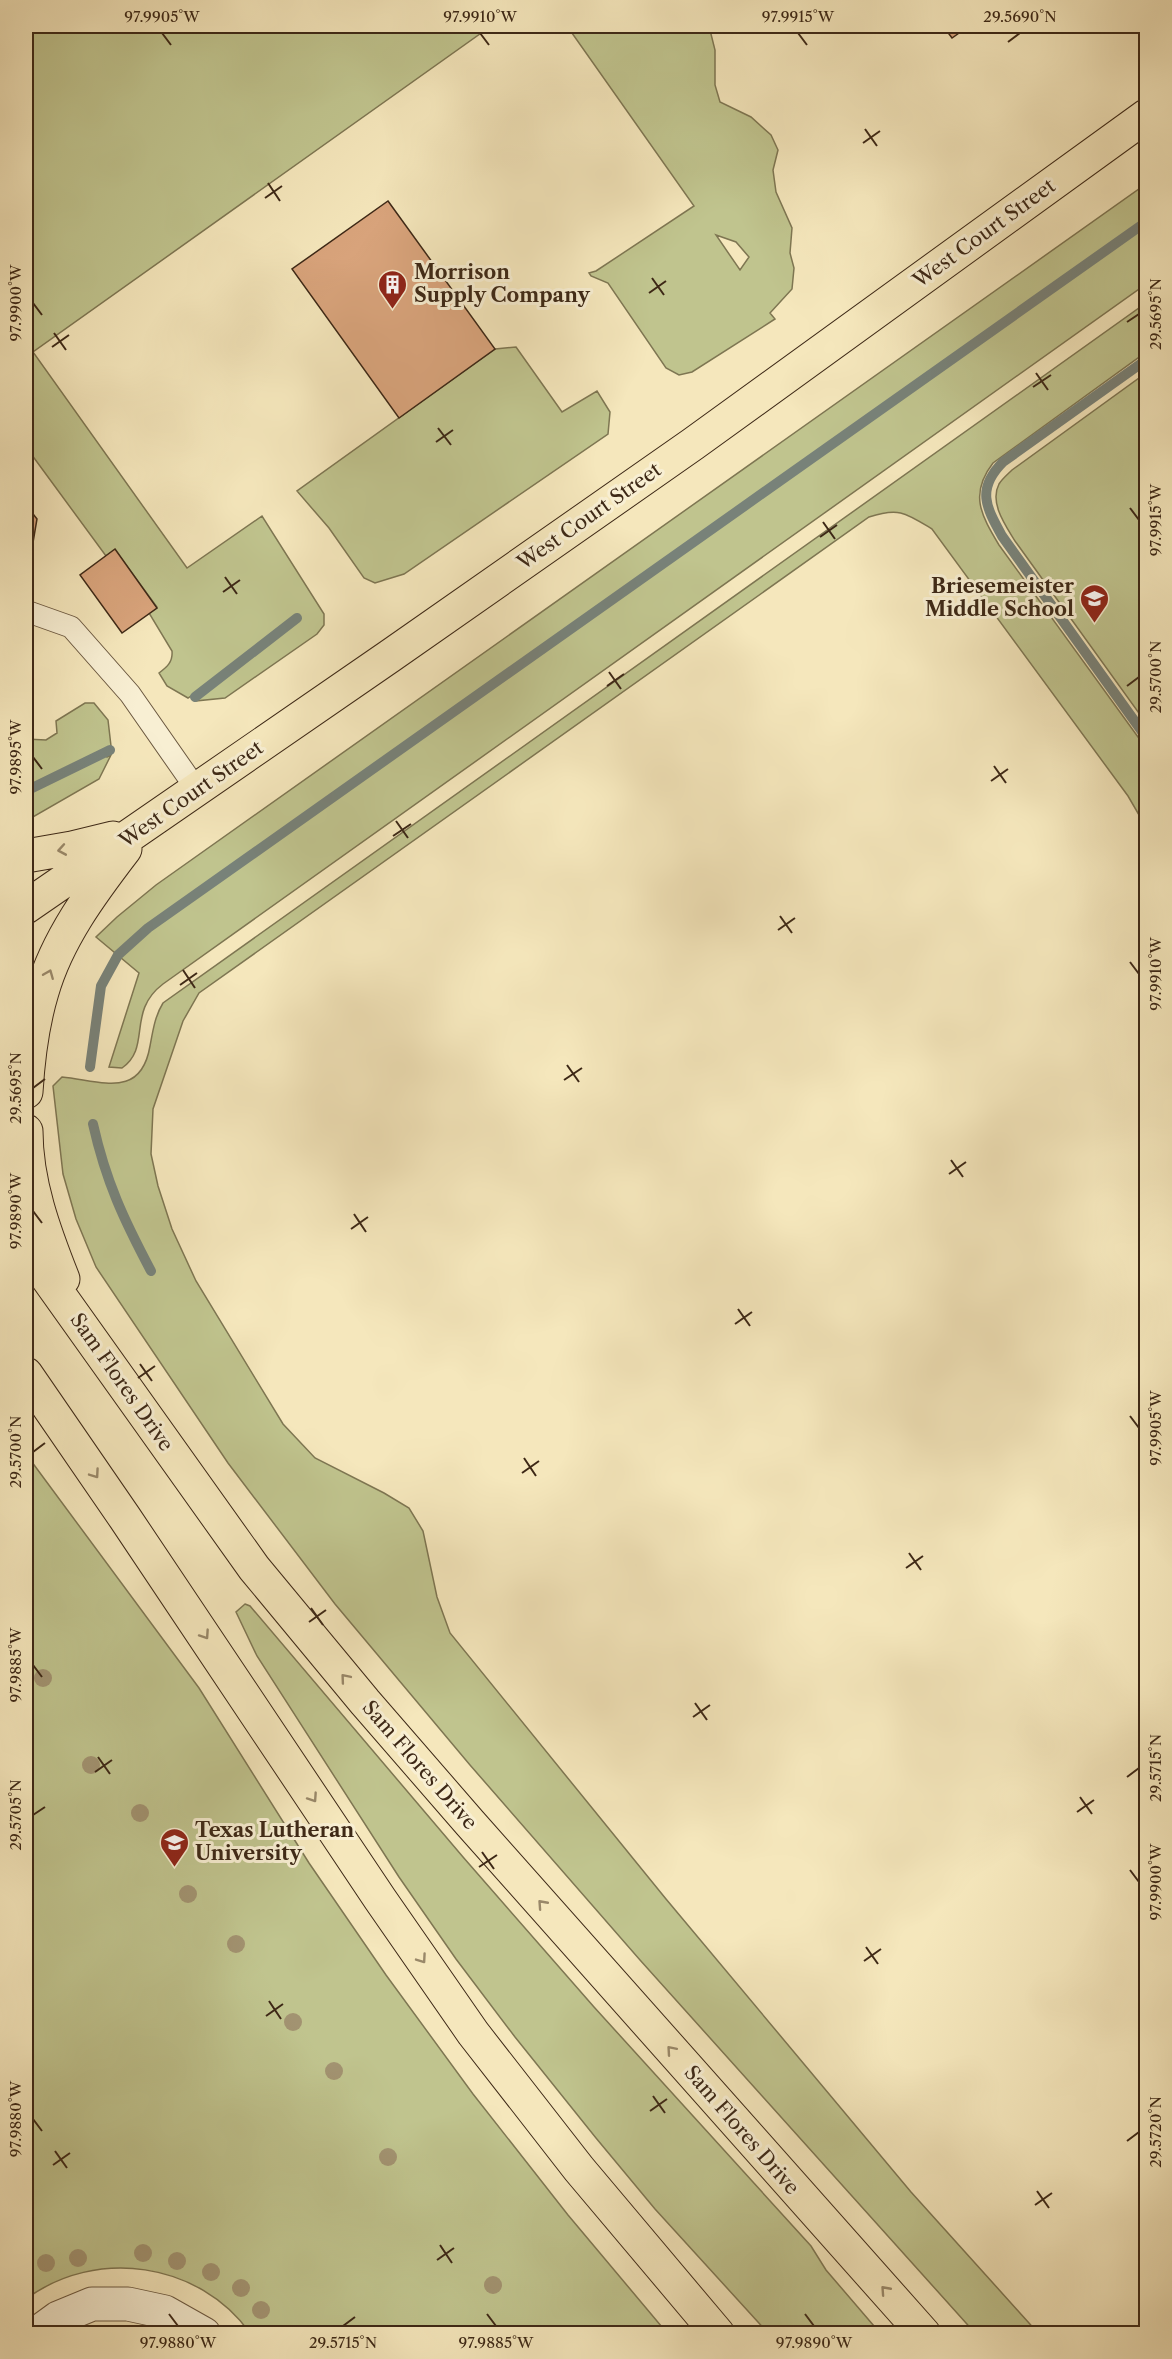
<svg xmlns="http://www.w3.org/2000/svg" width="1172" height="2359" font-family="'Libre Caslon Text',serif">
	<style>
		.green { fill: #c0c48e; stroke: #7e7652; stroke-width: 1.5; fill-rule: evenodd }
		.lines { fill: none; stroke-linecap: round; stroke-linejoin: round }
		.stream { stroke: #788279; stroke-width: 10 }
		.building { fill: #d9a47c; stroke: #3d2816; stroke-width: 1.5 }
		.lane-casing { stroke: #6b5840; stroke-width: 23 }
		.street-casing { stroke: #6b5840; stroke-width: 35 }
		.primary-casing { stroke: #3d2816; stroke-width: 35 }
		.lane { stroke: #f8efd3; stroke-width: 21 }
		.street { stroke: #f8efd3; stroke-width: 33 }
		.primary { stroke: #f5e7bc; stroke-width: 33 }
		.tree { fill: #a29371 }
		.oneway { stroke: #998869 }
		.ticks { fill: none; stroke: #3d2816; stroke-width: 2 }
		.labels { text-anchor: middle; stroke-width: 6; stroke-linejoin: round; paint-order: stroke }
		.street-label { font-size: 20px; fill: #3d2816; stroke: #f8efd3 }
		.poi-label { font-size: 20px; font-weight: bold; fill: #3d2816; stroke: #f8efd3; text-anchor: start }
		.neatline { fill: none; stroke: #3d2816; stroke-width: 2 }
		.ticks-label { font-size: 15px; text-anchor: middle; fill: #3d2816 }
	</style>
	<rect width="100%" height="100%" fill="#f5e7bc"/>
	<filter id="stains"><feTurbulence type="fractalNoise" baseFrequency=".00333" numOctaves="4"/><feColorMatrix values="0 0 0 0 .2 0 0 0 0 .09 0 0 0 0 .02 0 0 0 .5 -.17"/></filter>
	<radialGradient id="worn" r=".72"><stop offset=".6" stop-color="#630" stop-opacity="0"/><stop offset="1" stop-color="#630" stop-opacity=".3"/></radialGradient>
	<path class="green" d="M26,26h465l-458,326 154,216 75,-52 62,98v11l-7,9 -92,64 -30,3 2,-3 -3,-4 -6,4 -21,-12 -8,-13c8,-6 14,-11 13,-22l-23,-38 8,-6 -42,-57 -9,6 -80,-109z
		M567,26h142l6,24v35l5,17 31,15 20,18 7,15 -5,20 3,22 16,36 -2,25 4,15 -2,21 -22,24 5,6 -83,53 -13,3 -13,-7 -58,-85 -17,-7 -2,-3 7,-2 98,-65zM716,235l20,7 13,15 -9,13z
		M1146,184v100l-983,700c-37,28 -11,63 -41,84l-13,-1 30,-94 -43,-36 21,-20 39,-32z
		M1146,303v49l-153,111c-24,31 -12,52 6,82l147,203v79l-18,-31 -196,-267c-26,-16 -33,-22 -63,-12l-670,476 -16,28 -30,88 -2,45 7,32 14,43 24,52 87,143 32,34 69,35 25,15 14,23 14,66 13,36 216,266 245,293 127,141h-63l-335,-373 -170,-195 -135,-161 -107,-141 -132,-196 -20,-48 -13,-45 -10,-88 9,-9c40,4 79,22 88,-31 3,-16 5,-30 13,-43z
		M516,347l46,65 35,-21 13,21 -2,22 -204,140 -29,9 -11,-5 -35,-50 -32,-37 198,-142z
		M1146,373v350l-131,-182c-9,-15 -26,-38 -16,-57 3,-5 9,-10 13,-14z
		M85,703h9l14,17 3,26 -8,6 4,5 4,-2 -12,24 -73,42v-82l20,1 11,-7 -1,-12z
		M26,1454l173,234 110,175 77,112 87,119 95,121 99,118h-417c-51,-71 -154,-86 -224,-34z
		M245,1604l5,2 213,251 131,150 217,239 15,24 54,63h-112l-113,-124 -59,-71 -81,-101 -59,-78 -57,-82 -142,-221 -21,-44z
		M115,2328l23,1 17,4h-67z"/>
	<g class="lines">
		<path class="stream" d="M1146,360l-143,102c-27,27 -17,45 -1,74l144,201
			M195,697l102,-79
			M26,791l84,-41
			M90,1067l11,-81 17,-31 30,-27 998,-706
			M93,1124c13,58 31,96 58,147"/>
	</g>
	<path class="building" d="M943,26h26l-17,12z
		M388,201l107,148 -96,69 -107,-149z
		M26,505l11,14 -9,53 -2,-1z
		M115,549l42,59 -35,25 -42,-58z
		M26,651h4l-4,28z"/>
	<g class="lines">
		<defs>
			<path id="lane" d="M26,611l45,16 59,67 67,96"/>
			<path id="street" d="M36,2334l22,-16 34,-14h36l37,8 39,22"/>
			<path id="primary" d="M26,856l46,-8 41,-10
				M26,907l364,-251 303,-212 453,-328
				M26,1092c2,-33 6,-67 16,-100 15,-53 50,-100 83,-143
				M26,1131c0,51 18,100 37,148
				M26,1248l228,320 111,134 105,121 454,511
				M26,1374l99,144 255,381 93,134 106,136 139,165"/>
		</defs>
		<use href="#lane" class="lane-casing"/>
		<use href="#street" class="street-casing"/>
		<use href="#primary" class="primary-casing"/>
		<use href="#lane" class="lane"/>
		<use href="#street" class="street"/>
		<use href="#primary" class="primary"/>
	</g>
	<g class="tree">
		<circle cx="43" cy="1678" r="9"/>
		<circle cx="91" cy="1765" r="9"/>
		<circle cx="140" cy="1813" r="9"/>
		<circle cx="188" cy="1894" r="9"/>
		<circle cx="236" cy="1944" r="9"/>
		<circle cx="293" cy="2022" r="9"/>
		<circle cx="334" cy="2071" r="9"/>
		<circle cx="388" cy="2157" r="9"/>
		<circle cx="143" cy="2253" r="9"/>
		<circle cx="78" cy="2258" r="9"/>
		<circle cx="177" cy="2261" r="9"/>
		<circle cx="46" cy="2263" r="9"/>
		<circle cx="211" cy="2272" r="9"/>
		<circle cx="493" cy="2285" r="9"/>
		<circle cx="241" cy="2288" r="9"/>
		<circle cx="261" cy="2310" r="9"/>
	</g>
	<defs><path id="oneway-chevron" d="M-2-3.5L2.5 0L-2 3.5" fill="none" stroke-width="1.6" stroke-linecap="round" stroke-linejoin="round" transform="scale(1.5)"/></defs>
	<g class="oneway">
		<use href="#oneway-chevron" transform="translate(62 850) rotate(170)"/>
		<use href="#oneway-chevron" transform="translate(49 974) rotate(-68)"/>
		<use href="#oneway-chevron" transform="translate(95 1474) rotate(55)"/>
		<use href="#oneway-chevron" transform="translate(205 1635) rotate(56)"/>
		<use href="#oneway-chevron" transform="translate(345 1678) rotate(-130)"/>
		<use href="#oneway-chevron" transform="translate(313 1798) rotate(56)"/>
		<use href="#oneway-chevron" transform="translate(542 1904) rotate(-132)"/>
		<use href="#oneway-chevron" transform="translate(422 1959) rotate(55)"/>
		<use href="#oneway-chevron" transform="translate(671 2050) rotate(-131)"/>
		<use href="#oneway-chevron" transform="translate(885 2290) rotate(-132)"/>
	</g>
	<path class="ticks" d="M162,33l9,12M480,33l9,12M798,33l9,12M1008,42l12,-9M865,129l12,17M863,143l17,-12M268,183l12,18M265,198l17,-12M652,278l12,17M649,293l17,-12M33,303l9,12M1127,322l12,-8M54,333l12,17M52,347l17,-12M1036,373l12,17M1033,387l18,-12M438,428l13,17M436,442l17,-12M1130,508l9,12M823,522l12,17M820,537l17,-12M225,577l12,17M223,592l17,-12M609,672l12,17M607,686l17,-12M1127,686l12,-9M33,757l9,12M994,766l12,17M991,781l17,-12M396,821l12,17M393,836l18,-12M780,916l12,17M778,930l17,-12M1130,962l9,12M183,970l12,18M180,985l17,-12M567,1065l12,17M564,1080l18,-12M33,1088l12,-9M951,1160l12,17M949,1174l17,-12M33,1211l9,12M354,1214l12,18M351,1229l17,-12M738,1309l12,17M735,1324l17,-12M140,1364l12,17M138,1378l17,-12M1130,1416l9,12M33,1452l12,-9M524,1458l12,18M522,1473l17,-12M909,1553l12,17M906,1568l17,-12M311,1608l12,17M309,1622l17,-12M33,1665l9,12M695,1703l12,17M693,1717l17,-12M98,1757l12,17M95,1772l17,-12M1127,1777l12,-9M1080,1797l12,17M1077,1812l17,-12M33,1815l12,-8M482,1852l12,17M479,1867l18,-12M1130,1870l9,12M866,1947l12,17M864,1961l17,-12M269,2001l12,18M266,2016l17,-12M653,2096l12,17M650,2111l17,-12M33,2119l9,12M1127,2141l12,-9M55,2151l12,17M53,2165l17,-12M1037,2191l12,17M1035,2205l17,-12M440,2245l12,18M437,2260l17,-12M169,2314l9,12M487,2314l9,12M805,2314l9,12M343,2326l12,-9"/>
	<defs>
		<symbol id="building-pin" viewBox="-11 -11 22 30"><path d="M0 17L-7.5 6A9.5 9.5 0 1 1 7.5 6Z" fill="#8f2418" stroke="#f8efd3"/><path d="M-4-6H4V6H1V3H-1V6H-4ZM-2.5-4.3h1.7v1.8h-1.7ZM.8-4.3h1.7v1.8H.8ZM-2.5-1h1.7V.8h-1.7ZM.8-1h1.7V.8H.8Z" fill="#fff"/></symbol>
		<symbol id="school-pin" viewBox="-11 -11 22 30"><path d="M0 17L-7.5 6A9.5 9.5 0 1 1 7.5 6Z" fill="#8f2418" stroke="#f8efd3"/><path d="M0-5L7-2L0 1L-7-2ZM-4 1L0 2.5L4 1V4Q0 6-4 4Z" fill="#fff"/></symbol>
		<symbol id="university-pin" viewBox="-11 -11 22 30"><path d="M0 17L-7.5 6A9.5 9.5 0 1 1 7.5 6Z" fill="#8f2418" stroke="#f8efd3"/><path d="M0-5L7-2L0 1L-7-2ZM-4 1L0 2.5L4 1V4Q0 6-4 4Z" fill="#fff"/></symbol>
	</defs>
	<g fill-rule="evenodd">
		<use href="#building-pin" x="376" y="268" width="33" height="45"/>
		<use href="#school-pin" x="1078" y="582" width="33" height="45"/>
		<use href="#university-pin" x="158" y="1826" width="33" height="45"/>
	</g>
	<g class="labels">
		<g class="street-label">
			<text transform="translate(984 233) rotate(-36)" y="7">West Court Street</text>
			<text transform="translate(589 516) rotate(-35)" y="7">West Court Street</text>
			<text transform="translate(191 794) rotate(-35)" y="7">West Court Street</text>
			<text transform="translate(122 1382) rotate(55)" y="7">Sam Flores Drive</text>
			<text transform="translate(420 1765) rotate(49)" y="7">Sam Flores Drive</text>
			<text transform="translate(742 2130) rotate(49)" y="7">Sam Flores Drive</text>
		</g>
		<g class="poi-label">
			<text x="414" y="279">Morrison<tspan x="414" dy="23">Supply Company</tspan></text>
			<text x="1074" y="593" text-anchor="end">Briesemeister<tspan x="1074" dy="23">Middle School</tspan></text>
			<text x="195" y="1837">Texas Lutheran<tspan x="195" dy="23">University</tspan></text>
		</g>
	</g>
	<rect width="1172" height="2359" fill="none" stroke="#f5e7bc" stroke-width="66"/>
	<rect x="33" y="33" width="1106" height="2293" class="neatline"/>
	<g class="ticks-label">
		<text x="162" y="22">97.9905°W</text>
		<text x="480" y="22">97.9910°W</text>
		<text x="798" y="22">97.9915°W</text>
		<text x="1020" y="22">29.5690°N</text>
		<text transform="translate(16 303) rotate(-90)" y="5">97.9900°W</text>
		<text transform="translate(1156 314) rotate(-90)" y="5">29.5695°N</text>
		<text transform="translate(1156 520) rotate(-90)" y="5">97.9915°W</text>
		<text transform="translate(1156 677) rotate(-90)" y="5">29.5700°N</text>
		<text transform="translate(16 757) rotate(-90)" y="5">97.9895°W</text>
		<text transform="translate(1156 974) rotate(-90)" y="5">97.9910°W</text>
		<text transform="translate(16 1088) rotate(-90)" y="5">29.5695°N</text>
		<text transform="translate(16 1211) rotate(-90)" y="5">97.9890°W</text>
		<text transform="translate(1156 1428) rotate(-90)" y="5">97.9905°W</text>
		<text transform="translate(16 1452) rotate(-90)" y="5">29.5700°N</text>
		<text transform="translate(16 1665) rotate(-90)" y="5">97.9885°W</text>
		<text transform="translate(1156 1768) rotate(-90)" y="5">29.5715°N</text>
		<text transform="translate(16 1815) rotate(-90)" y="5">29.5705°N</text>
		<text transform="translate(1156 1882) rotate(-90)" y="5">97.9900°W</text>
		<text transform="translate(16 2119) rotate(-90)" y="5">97.9880°W</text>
		<text transform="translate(1156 2132) rotate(-90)" y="5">29.5720°N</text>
		<text x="178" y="2348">97.9880°W</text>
		<text x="343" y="2348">29.5715°N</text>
		<text x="496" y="2348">97.9885°W</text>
		<text x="814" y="2348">97.9890°W</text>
	</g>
	<rect width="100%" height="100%" filter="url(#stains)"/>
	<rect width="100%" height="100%" fill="url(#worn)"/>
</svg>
